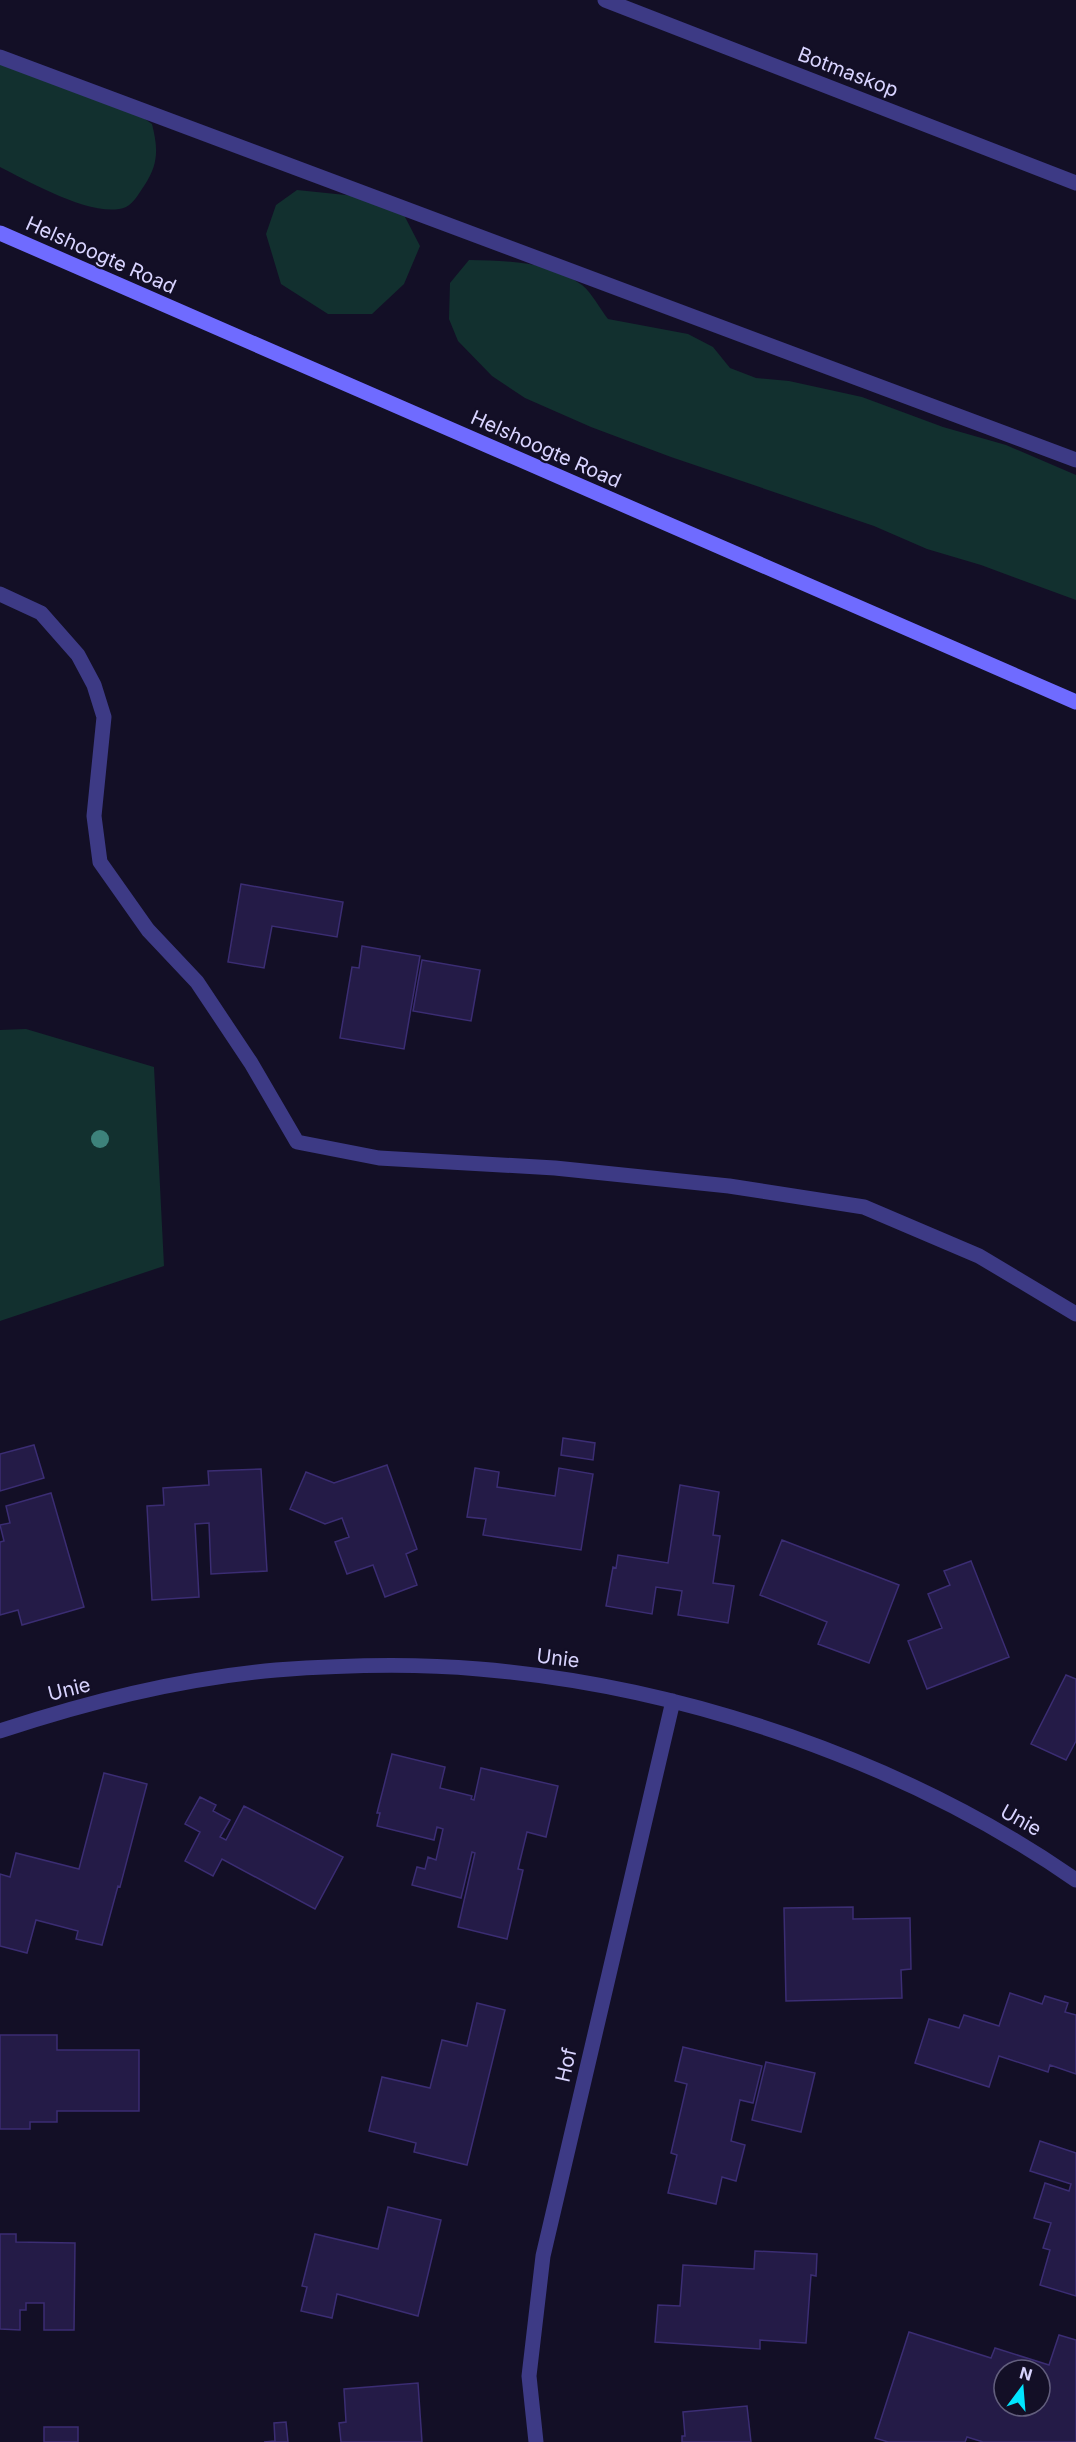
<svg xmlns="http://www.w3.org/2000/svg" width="1076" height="2442" font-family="Inter,sans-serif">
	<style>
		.green { fill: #12302f }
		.building { fill: #241b47; stroke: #3b2d73; stroke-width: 1.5; fill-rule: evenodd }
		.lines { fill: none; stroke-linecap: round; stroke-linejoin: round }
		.lane { stroke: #3d3a85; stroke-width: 15 }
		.street { stroke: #3d3a85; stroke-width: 15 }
		.secondary { stroke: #6f6bff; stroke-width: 15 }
		.tree { fill: #3d827b }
		.labels { text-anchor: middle; stroke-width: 4.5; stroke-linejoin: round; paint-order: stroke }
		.street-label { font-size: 20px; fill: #d9d4ff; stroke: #130f26 }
	</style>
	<rect width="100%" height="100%" fill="#130f26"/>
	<path class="green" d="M0,63l135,49 17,12c6,24 7,40 -8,62 -5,7 -10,17 -18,21 -30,13 -98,-26 -126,-40z
		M297,190l68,7 39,18 16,31 -16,38 -32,30h-44l-47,-30 -15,-50 10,-29z
		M469,260c40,1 80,1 113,25 10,8 18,24 26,34l80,15 25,13 17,21 26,10 33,3 73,16 81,30 63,18 70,30v125l-95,-35 -54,-16 -53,-23 -203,-69 -80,-30 -66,-29 -33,-22 -34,-35 -9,-22 1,-36z
		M26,1029l128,38 10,199 -164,55v-291z"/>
	<path class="building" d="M241,884l102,18 -6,35 -65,-11 -8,42 -36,-6z
		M362,946l58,10 -16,93 -64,-11 12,-71 7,1z
		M422,960l58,10 -9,51 -58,-10z
		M563,1438l32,5 -2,17 -32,-5z
		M34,1445l10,33 -44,13v-37z
		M387,1465l30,84 -11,5 11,31 -32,12 -12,-32 -26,9 -12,-32 14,-5 -7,-19 -17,6 -35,-15 16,-37 28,11z
		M475,1468l24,4 -2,15 58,9 4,-28 34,6 -12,76 -98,-15 3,-16 -19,-2z
		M261,1469l6,102 -56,3 -2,-51 -14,1 4,73 -47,3 -5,-94 17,-1 -1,-17 46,-3 -1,-14z
		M680,1485l39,7 -6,43 7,1 -7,47 21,3 -6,37 -50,-8 4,-24 -26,-4 -4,27 -46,-8 7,-39 3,1 2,-13 50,8z
		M51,1493l33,114 -62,18 -4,-15 -18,5v-73l4,-1 -4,-16 10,-2 -4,-17z
		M782,1540l117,45 -30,78 -51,-19 9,-22 -67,-27z
		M971,1561l38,96 -82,32 -19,-48 34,-13 -14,-34 22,-9 -6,-14z
		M1066,1675l10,4v62l-10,19 -35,-16z
		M392,1754l53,13 -5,21 32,8 -1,3 3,1 7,-32 77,18 -12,51 -19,-5 -9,37 5,1 -16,69 -49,-12 17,-74 -3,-1 -11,46 -49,-13 5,-18 8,2 3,-12 8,3 7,-31 -6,-2 -3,13 -57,-14 3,-13h-3z
		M104,1773l43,11 -27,103 -2,-1 -16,59 -26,-6 2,-8 -42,-11 -9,33 -27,-7v-72l10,3 6,-24 63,16z
		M200,1797l16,8 -3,6 17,9 -10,17 6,3 18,-34 99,51 -28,52 -93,-50 -9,17 -28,-15 15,-29 -15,-8z
		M853,1907v12l57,-1 1,51 -10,1 1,28 -116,3 -2,-93z
		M1010,1993l32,11 3,-8 23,7 -3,9 11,3v59l-26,-9 -2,7 -49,-16 -10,31 -74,-24 14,-44 30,9 5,-13 35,11z
		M477,2003l28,7 -38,155 -53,-13 2,-9 -47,-12 13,-54 48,11 12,-48 25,6z
		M0,2035h57v15h82v61h-82v11h-27v7h-30z
		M683,2047l79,19 -9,37 -13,-3 -9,41 14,4 -9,36 -14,-4 -6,27 -48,-11 9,-38 -6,-2 16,-69 -12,-3z
		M766,2062l49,11 -14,59 -49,-12z
		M1040,2141l36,12v143l-36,-11 10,-35 -7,-2 8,-25 -17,-5 11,-35 24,8 2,-7 -41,-13z
		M388,2207l53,13 -23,96 -81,-22 -5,24 -31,-7 6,-24 -5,-1 13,-52 63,15z
		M0,2234h16v8l59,1 -1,87h-30v-27h-18v7h-6v20l-20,-1z
		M755,2251l62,3 -1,22 -5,-1 -5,68 -46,-3v9l-105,-7 3,-37 22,1 3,-41 71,4z
		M909,2332l82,26 4,-10 54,17 10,-30 17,5v102h-93l-16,-5 -2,5h-77l-13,-4zM1004,2370h36v36h-36z
		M418,2383l4,59h-81l-2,-19 7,-1 -2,-33z
		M747,2406l4,36h-69v-6h3l-2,-24z
		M286,2422l2,20h-24l11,-1 -1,-18z
		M44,2427h34v15h-34z"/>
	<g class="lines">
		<path class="lane" d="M0,57l1076,403
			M0,594l41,19 37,42 16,30 10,32 -10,99 6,46 48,68 49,52 54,81 46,79 82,16 176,10 174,18 135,21 115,49 97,58"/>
		<path class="street" d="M605,0l471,183
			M0,1731c87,-29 184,-53 276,-61 67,-5 136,-7 203,-1 206,17 427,93 597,211
			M536,2442l-7,-66 14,-120 130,-555"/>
		<path class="secondary" d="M0,233l1076,469"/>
	</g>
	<circle class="tree" cx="100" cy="1139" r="9"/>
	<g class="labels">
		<g class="street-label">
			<text transform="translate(848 72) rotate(21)" y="7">Botmaskop</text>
			<text transform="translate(101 255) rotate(24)" y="7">Helshoogte Road</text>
			<text transform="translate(546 449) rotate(24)" y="7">Helshoogte Road</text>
			<text transform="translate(558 1658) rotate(7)" y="7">Unie</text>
			<text transform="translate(69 1689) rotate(-14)" y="7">Unie</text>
			<text transform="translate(1021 1820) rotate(29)" y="7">Unie</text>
			<text transform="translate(566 2065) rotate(-77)" y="7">Hof</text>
		</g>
	</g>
	<g transform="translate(1022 2388) rotate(16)"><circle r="28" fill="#130f26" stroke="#625e7d" stroke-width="1.5"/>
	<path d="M0-4.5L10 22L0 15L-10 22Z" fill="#00e5ff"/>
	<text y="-9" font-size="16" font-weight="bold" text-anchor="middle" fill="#d9d4ff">N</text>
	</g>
</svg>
